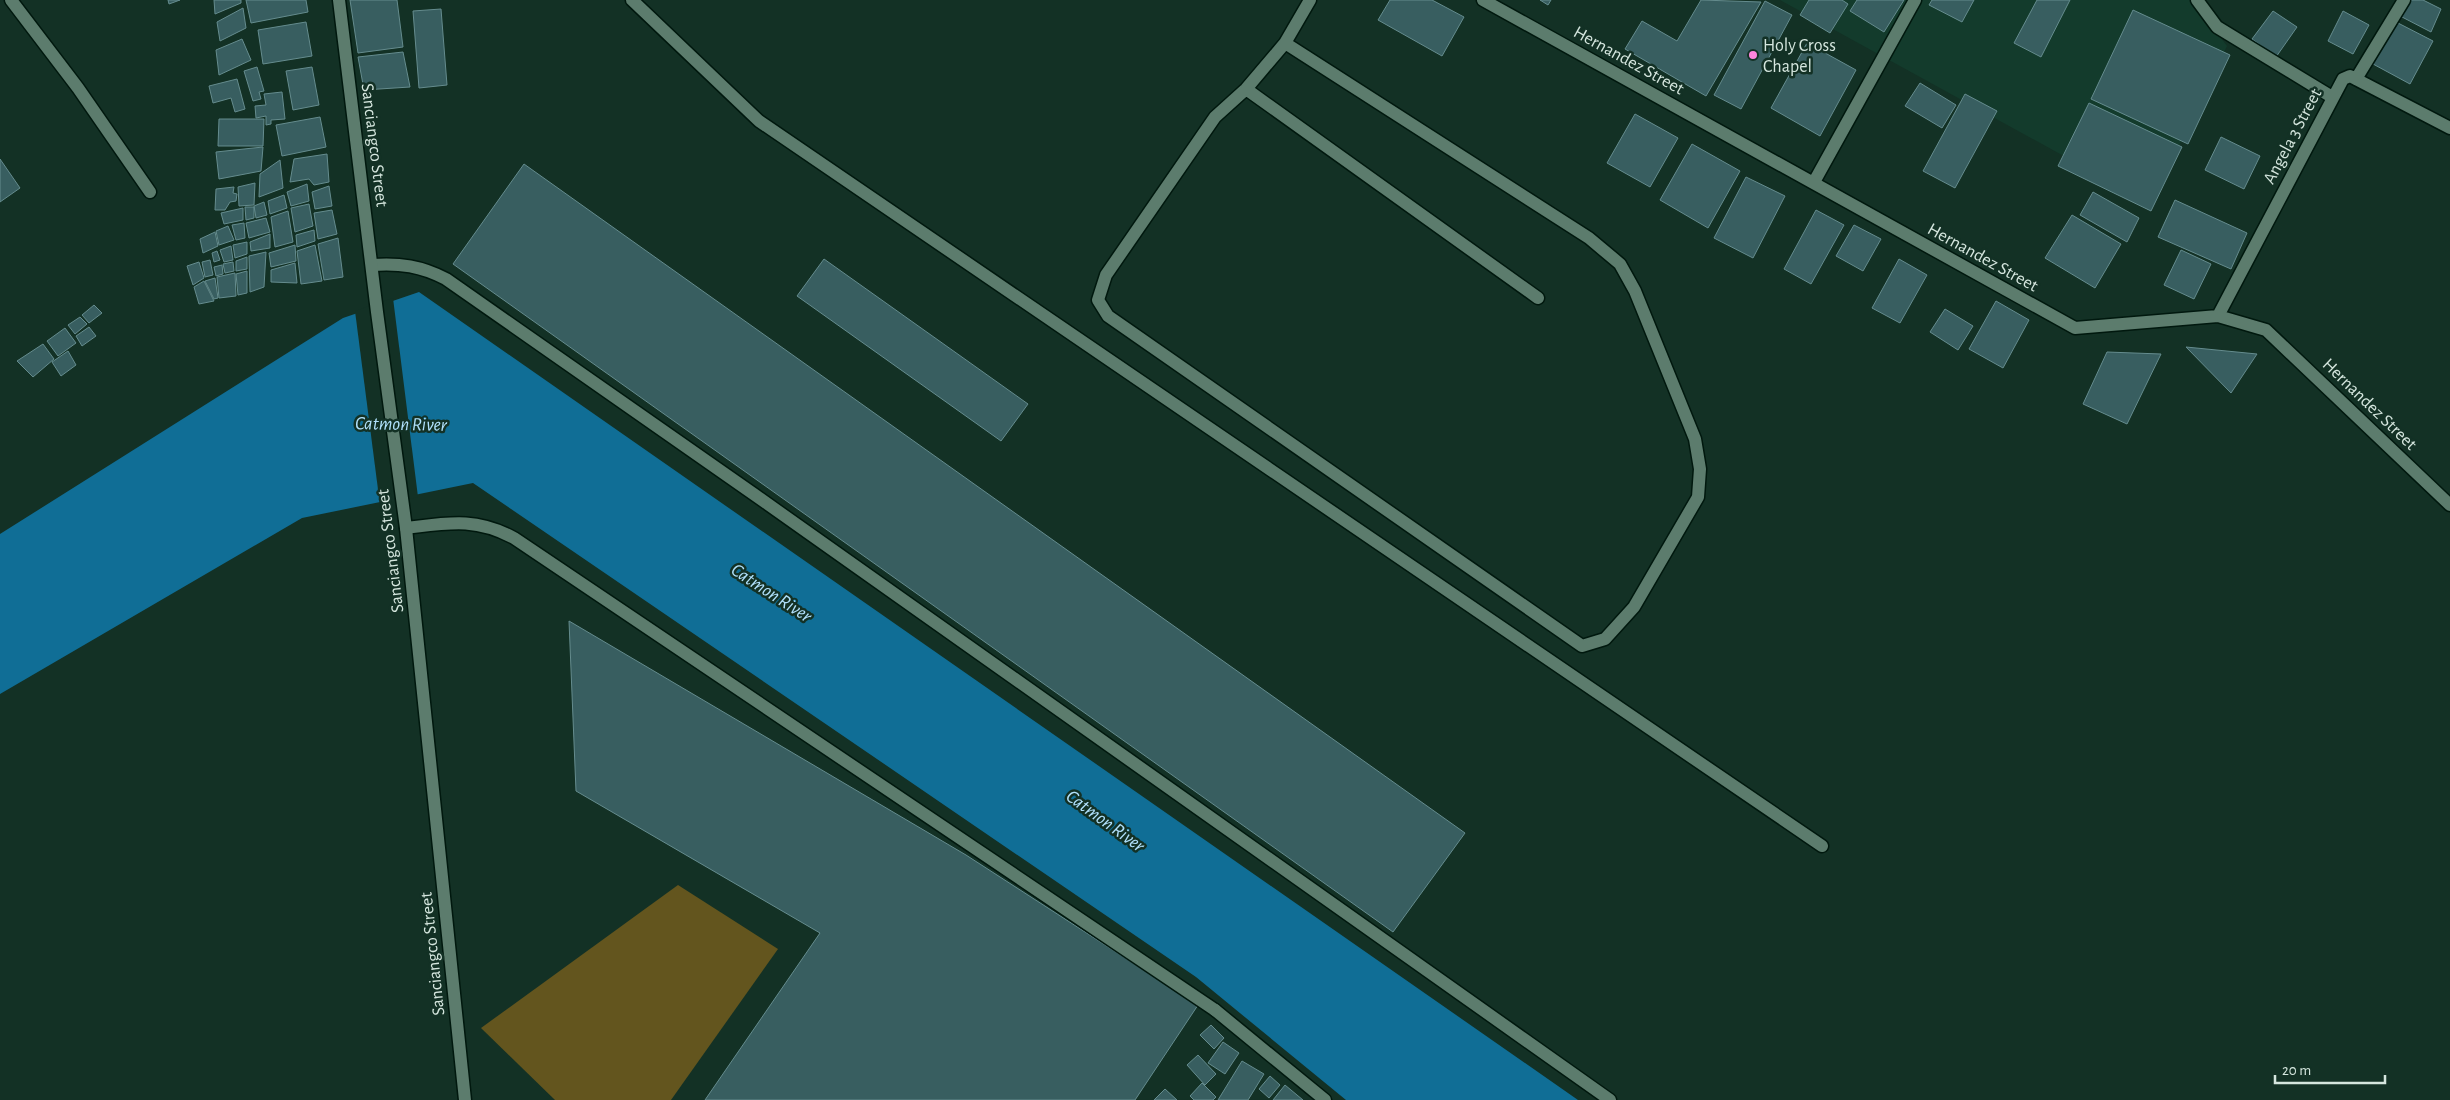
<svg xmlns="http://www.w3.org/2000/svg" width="2450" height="1100" font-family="'Alegreya Sans',sans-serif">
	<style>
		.built { fill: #133b2c }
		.forest { fill: #63551e }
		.water { fill: #106e96 }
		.pier { fill: #133125 }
		.building { fill: #385e60; stroke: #658c8e }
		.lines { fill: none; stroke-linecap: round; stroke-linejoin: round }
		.service-casing { stroke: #00180e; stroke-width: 15 }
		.pedestrian-casing { stroke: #00180e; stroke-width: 15 }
		.minor-casing { stroke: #00180e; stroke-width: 15 }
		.secondary-casing { stroke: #00180e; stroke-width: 15 }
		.service { stroke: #5c7c6d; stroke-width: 12 }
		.pedestrian { stroke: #5c7c6d; stroke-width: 12 }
		.minor { stroke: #5c7c6d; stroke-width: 12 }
		.secondary { stroke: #5c7c6d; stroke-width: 12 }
		.poi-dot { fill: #ff85de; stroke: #133125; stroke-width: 2 }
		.labels { text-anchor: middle; stroke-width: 5; stroke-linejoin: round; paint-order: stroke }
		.poi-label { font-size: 18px; fill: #d5e6de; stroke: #133125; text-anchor: start }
		.street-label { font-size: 18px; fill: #d5e6de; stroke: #133125 }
		.water-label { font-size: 19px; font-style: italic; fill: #b1e1fc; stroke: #133125 }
	</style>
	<rect width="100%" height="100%" fill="#133125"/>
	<path class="built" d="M1780,0h412l35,46 -76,158z"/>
	<path class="forest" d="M678,885l100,64 -107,151h-116l-74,-72z"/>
	<path class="water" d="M419,292l1159,808h-232l-150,-123 -723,-494 -171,35 -302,176v-160l343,-216z"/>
	<path class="pier" d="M393,298l25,199 -38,8 -25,-194z"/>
	<path class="building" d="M168,0h12l-11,4z
		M214,0h27v3l-26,11z
		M246,0h60l2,12 -57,11z
		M350,0h47l6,47 -45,6z
		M1390,0h42l32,17 -22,39 -64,-36z
		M1540,0h11l-3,5z
		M1701,0l60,2 -55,94 -81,-47 17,-28 35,20z
		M1809,0h33l6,4 -18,29 -30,-18z
		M1857,0h47l-20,32 -34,-21z
		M1932,0h42l-12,22 -33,-17z
		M2037,0h33l-29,57 -27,-14z
		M2411,0h12l18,9 -10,23 -29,-15z
		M1765,1l27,14 -51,94 -27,-14z
		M243,8l3,20 -26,13 -3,-19z
		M441,9l6,76 -28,3 -6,-77z
		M2133,10l97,45 -42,89 -97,-45z
		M2273,11l24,16 -21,30 -24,-18z
		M2343,11l26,14 -16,29 -25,-13z
		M306,22l6,34 -49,8 -5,-34z
		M2396,22l37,19 -23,43 -37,-20z
		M242,39l9,21 -32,15 -3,-25z
		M1807,43l49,27 -36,66 -49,-28z
		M403,52l7,35 -46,3 -6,-33z
		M257,67l7,24 -5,1 2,7 -8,2 -9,-30z
		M312,67l7,38 -26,5 -7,-39z
		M237,79l8,30 -10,3 -4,-14 -18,5 -4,-17z
		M1920,83l36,22 -14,23 -37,-22z
		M282,92l3,27 -14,1v4l-5,1v-9l-10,2 -1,-12 11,-1 -2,-11z
		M1965,94l32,17 -42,77 -32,-17z
		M2089,103l93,44 -31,64 -93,-45z
		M1635,114l43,24 -28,49 -43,-24z
		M320,117l6,30 -44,9 -6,-31z
		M219,119h45l-1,27h-45z
		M2221,137l39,19 -16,33 -39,-19z
		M1692,144l48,27 -32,57 -48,-28z
		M263,147l-2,24 -42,8 -3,-27z
		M327,154l2,28 -15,3 -5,-6 -19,3 4,-23z
		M0,159l20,29 -20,14z
		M280,160l3,28 -24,9 1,-23z
		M524,164l941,669 -72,99 -940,-668z
		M1746,177l39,19 -32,62 -39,-20z
		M255,183l-1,22 -15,1 -1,-19z
		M307,184l2,17 -18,5 -4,-14z
		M329,186l3,20 -17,3 -3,-17z
		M234,187l-1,6 4,1 -1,7 -6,1 -5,8h-10l1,-21z
		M2093,192l46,26 -12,24 -47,-27z
		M284,195l3,13 -17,6 -2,-13z
		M2175,200l72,33 -16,36 -73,-32z
		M264,202l3,13 -11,3 -2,-12z
		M309,204l4,22 -18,6 -4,-24z
		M245,207h9v11l-8,2z
		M243,208v12l-19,4 -3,-11z
		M332,210l5,24 -19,5 -4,-26z
		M1816,210l28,15 -33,59 -27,-15z
		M288,211l5,31 -18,5 -4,-30z
		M2072,215l49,29 -26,44 -50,-30z
		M266,218l4,14 -21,6 -3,-15z
		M244,223l1,15 -9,2 -4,-15z
		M1854,225l27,14 -18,32 -27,-15z
		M228,226l6,14 -15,5 -3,-14z
		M314,230l1,11 -18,6 -1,-12z
		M215,232l3,14 -15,7 -3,-14z
		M270,234v14l-19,3 -1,-9z
		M338,238l5,39 -19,3 -6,-36z
		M247,242v12l-12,4 -2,-13z
		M295,245l1,16 -25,6 -2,-14z
		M315,245l7,36 -21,3 -4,-33z
		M231,246l2,14 -9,2 -4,-12z
		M2181,250l30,14 -17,35 -30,-14z
		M217,251l3,9 -6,2 -2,-9z
		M266,252l-2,35 -14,5 -1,-36z
		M247,257v12l-11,2v-10z
		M824,259l204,145 -27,37 -204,-145z
		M1899,259l28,16 -27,48 -28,-15z
		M210,260l3,15 -8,2 -3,-15z
		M199,262l5,16 -11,7 -6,-19z
		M233,262l1,9 -9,2 -2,-9z
		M295,263l2,20 -26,-1v-12z
		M222,265l1,9 -7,2 -2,-9z
		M247,271v22l-9,2 -2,-21z
		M235,273l1,23 -17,2 -2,-21z
		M215,278l3,20 -4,1 -9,-18z
		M204,281l10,20 -15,3 -5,-17z
		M1996,301l33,19 -26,48 -34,-19z
		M94,305l8,8 -13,10 -7,-8z
		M1945,309l28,17 -15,24 -28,-18z
		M80,317l7,7 -12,10 -7,-9z
		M89,327l7,9 -14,10 -6,-10z
		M65,328l11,15 -18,13 -11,-15z
		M43,344l11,15 -21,18 -16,-16z
		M2186,347l71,7 -26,39z
		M68,351l8,14 -15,11 -9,-14z
		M2107,352l54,2 -34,70 -44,-20z
		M569,621l397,234 232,150 -63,95h-430l115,-167 -244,-142z
		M1211,1025l13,13 -10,11 -14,-14z
		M1223,1042l16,11 -14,21 -17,-11z
		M1198,1055l18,19 -11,11 -18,-20z
		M1242,1061l22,13 -16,26h-30z
		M1270,1076l10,9 -11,13 -10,-9z
		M1202,1083l14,14 -3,3h-19l-4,-4z
		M1285,1085l18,15h-30z
		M1165,1089l12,11h-23z"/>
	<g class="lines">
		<defs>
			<path id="service" d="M632,0l127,121 1063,725
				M1285,43l304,195 31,26 15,27 60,148 5,30 -2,28 -64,110 -29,32 -23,7 -474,-330 -10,-16 8,-25 109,-158 31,-28 39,-46 25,-43
				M1246,89l292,209"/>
			<path id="pedestrian" d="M1215,1010l110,90"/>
			<path id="minor" d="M11,0l67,88 72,104
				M1483,0l592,328 143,-12 48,14 184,175
				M2197,0l20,27 115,70
				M2356,79l48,-79
				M1814,182l101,-182
				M372,265c28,-2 49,1 74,14l309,216 855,605
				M2218,316l125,-237 7,-3 100,52
				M406,528c42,-5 69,-11 108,10l701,472"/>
			<path id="secondary" d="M339,0l38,312 29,216 59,572"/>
		</defs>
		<use href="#service" class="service-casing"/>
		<use href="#pedestrian" class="pedestrian-casing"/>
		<use href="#minor" class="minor-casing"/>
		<use href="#secondary" class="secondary-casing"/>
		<use href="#service" class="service"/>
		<use href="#pedestrian" class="pedestrian"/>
		<use href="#minor" class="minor"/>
		<use href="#secondary" class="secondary"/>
	</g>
	<circle class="poi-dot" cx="1753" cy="55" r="5"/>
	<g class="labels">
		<g class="poi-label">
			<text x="1763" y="51">Holy Cross<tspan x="1763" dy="21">Chapel</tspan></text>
		</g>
		<g class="street-label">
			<text transform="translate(1629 60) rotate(29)" y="6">Hernandez Street</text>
			<text transform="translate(2292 136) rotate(-62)" y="6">Angela 3 Street</text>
			<text transform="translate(375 145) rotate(83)" y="6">Sanciangco Street</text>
			<text transform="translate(1983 257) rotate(29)" y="6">Hernandez Street</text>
			<text transform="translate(2370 404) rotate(44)" y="6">Hernandez Street</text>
			<text transform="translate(390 551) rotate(-97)" y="6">Sanciangco Street</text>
			<text transform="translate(432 954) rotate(-96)" y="6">Sanciangco Street</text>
		</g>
		<g class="water-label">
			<text transform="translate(401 423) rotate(1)" y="7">Catmon River</text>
			<text transform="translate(772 592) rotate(33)" y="7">Catmon River</text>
			<text transform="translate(1106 820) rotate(36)" y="7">Catmon River</text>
		</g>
	</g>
	<path d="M2275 1075v8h110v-8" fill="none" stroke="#d5e6de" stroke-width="2.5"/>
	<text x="2282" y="1075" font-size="15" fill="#d5e6de" stroke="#133125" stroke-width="4" paint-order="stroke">20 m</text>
</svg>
